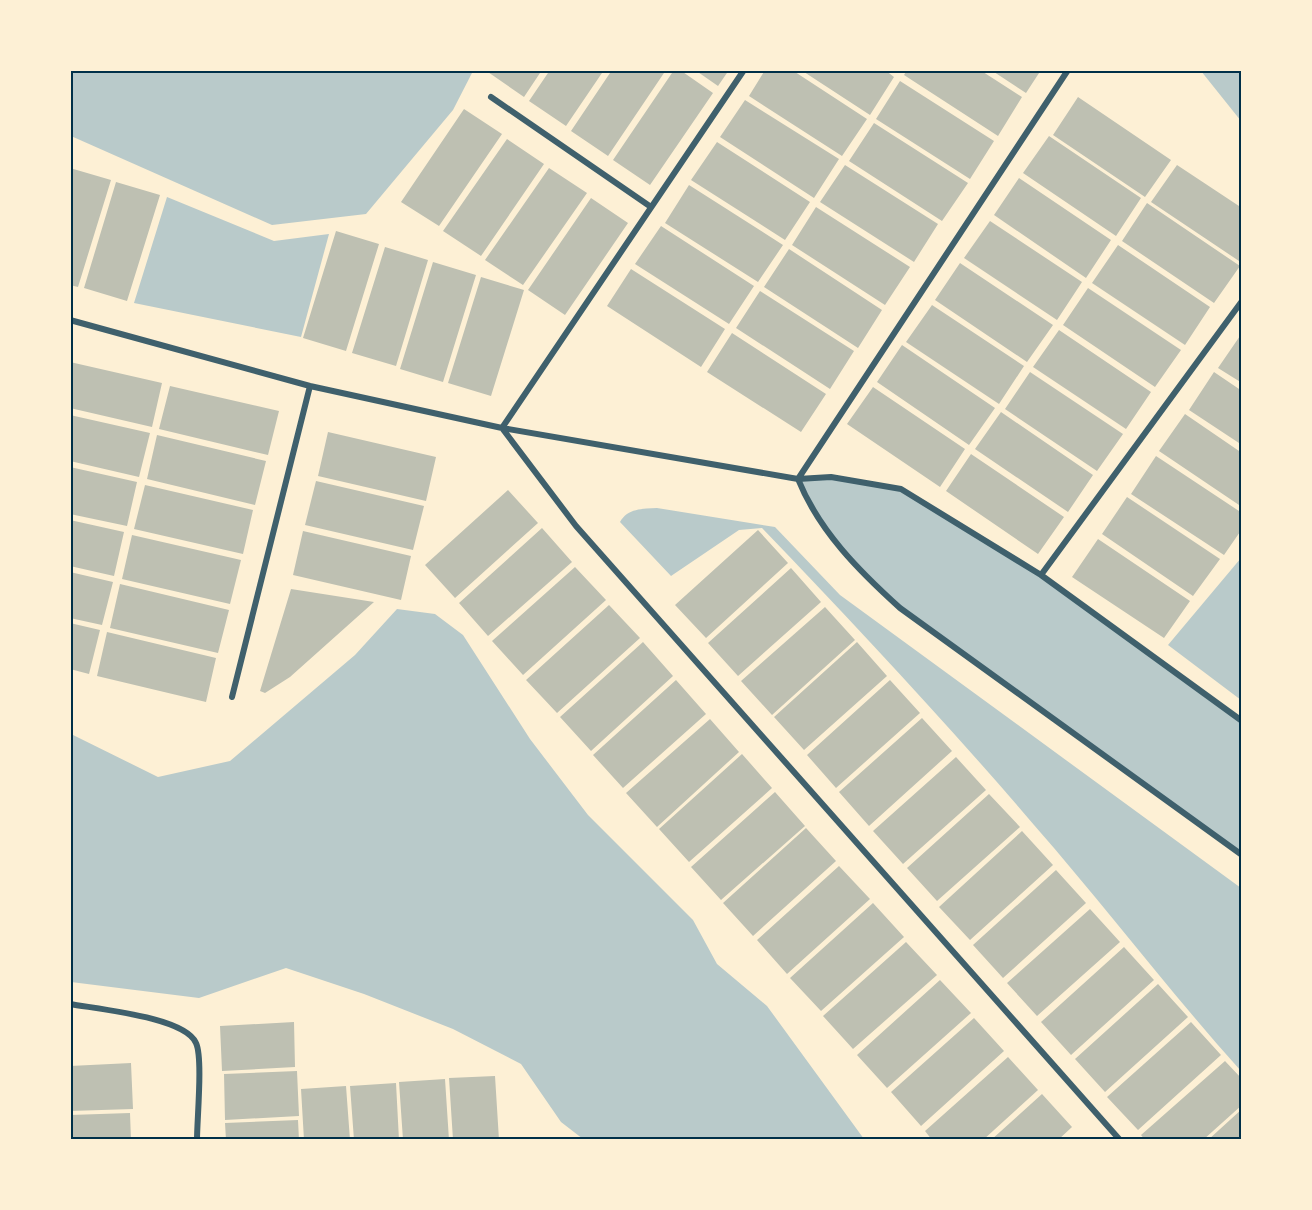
<svg xmlns="http://www.w3.org/2000/svg" width="1312" height="1210" font-family="Barlow,sans-serif">
	<style>
		.green { fill: #b9caca }
		.building { fill: #bec0b2 }
		.lines { fill: none; stroke-linecap: round; stroke-linejoin: round }
		.minor { stroke: #3f606c; stroke-width: 6 }
		.neatline { fill: none; stroke: #003049; stroke-width: 2 }
	</style>
	<rect width="100%" height="100%" fill="#fdf0d5"/>
	<path class="green" d="M71,70h402v1l-20,39 -87,104 -94,11 -201,-89z
		M1201,71h40v50z
		M167,197l107,44 55,-7 -28,103 -167,-34z
		M831,477l70,12 140,86 200,146v134l-341,-247 -66,-68 -36,-61z
		M657,508l118,19 65,68 401,293v183c-72,-80 -136,-165 -207,-246 -87,-102 -179,-200 -272,-297l-23,2 -68,46 -51,-54c8,-14 22,-13 37,-14z
		M1241,558v142l-73,-55z
		M397,609l38,5 28,21 67,104 58,76 105,105 24,44 50,42 97,133h-281l-22,-17 -40,-58 -68,-35 -89,-35 -78,-26 -87,30 -128,-16v-248l87,43 72,-16 125,-106z"/>
	<path class="building" d="M485,70h57l-18,27z
		M550,70h54l-38,56 -37,-25z
		M612,70h54l-58,86 -37,-25z
		M674,70h6l33,23 -63,92 -37,-25z
		M695,70h34l-11,16z
		M765,70h27l75,49 -25,37 -93,-60z
		M801,70h84l9,7 -24,38z
		M907,70h73l42,27 -24,39 -94,-61z
		M991,70h50l-15,23z
		M900,81l94,60 -24,38 -94,-60z
		M1078,97l93,63 -26,37 -92,-62z
		M745,100l94,59 -25,39 -94,-61z
		M464,109l38,25 -63,92 -38,-24z
		M874,123l94,60 -26,38 -93,-60z
		M1049,136l92,62 -25,38 -93,-63z
		M507,139l37,25 -63,92 -38,-25z
		M717,142l93,60 -25,38 -94,-60z
		M845,165l93,59 -24,38 -94,-60z
		M1177,165l65,43v55l-91,-61z
		M70,168l41,12 -33,107 -8,-2z
		M549,168l38,25 -64,92 -38,-25z
		M1019,178l92,62 -25,38 -92,-63z
		M116,182l44,13 -33,106 -43,-13z
		M689,185l94,60 -25,37 -93,-59z
		M591,198l37,25 -63,92 -37,-25z
		M1147,203l93,63 -26,37 -92,-62z
		M816,207l94,60 -25,38 -93,-60z
		M990,221l92,61 -25,38 -93,-62z
		M661,226l93,60 -25,38 -94,-60z
		M336,231l43,13 -33,107 -43,-13z
		M1118,245l92,62 -25,38 -93,-62z
		M385,247l43,13 -32,106 -44,-13z
		M789,249l93,61 -24,38 -94,-61z
		M433,262l43,13 -33,107 -43,-13z
		M960,263l93,62 -26,37 -92,-62z
		M631,269l94,60 -24,38 -94,-61z
		M481,277l43,13 -33,106 -43,-13z
		M1088,288l93,62 -26,37 -92,-62z
		M760,291l94,60 -24,38 -94,-61z
		M932,305l92,61 -25,38 -93,-62z
		M1059,330l92,62 -25,37 -93,-62z
		M732,333l94,61 -25,38 -94,-60z
		M1242,333v50l-24,-15z
		M902,345l93,63 -26,37 -92,-63z
		M70,362l92,21 -10,44 -82,-19z
		M1030,372l93,62 -26,37 -92,-62z
		M1214,372l28,19v54l-53,-35z
		M170,386l109,25 -11,44 -109,-26z
		M873,387l92,62 -25,38 -93,-63z
		M1001,412l92,63 -25,37 -93,-63z
		M1185,414l57,39v54l-83,-56z
		M70,415l80,18 -11,44 -69,-16z
		M328,432l108,25 -10,44 -108,-25z
		M157,435l109,26 -11,44 -108,-26z
		M971,454l93,63 -26,37 -92,-63z
		M1156,456l86,57v16l-18,26 -93,-61z
		M70,467l67,15 -10,44 -57,-12z
		M316,481l108,25 -11,44 -108,-25z
		M145,485l108,25 -10,44 -109,-25z
		M508,490l30,33 -83,75 -30,-33z
		M1127,497l93,62 -27,37 -91,-62z
		M70,520l54,12 -10,44 -44,-10z
		M542,528l30,34 -84,74 -29,-33z
		M758,530l30,33 -82,75 -31,-33z
		M303,531l108,25 -10,44 -108,-25z
		M132,535l109,25 -11,44 -108,-25z
		M1098,539l92,62 -26,37 -92,-61z
		M575,567l31,33 -83,75 -31,-34z
		M791,568l30,34 -83,74 -30,-33z
		M70,572l43,10 -11,43 -32,-7z
		M120,584l109,26 -11,43 -108,-25z
		M291,589l83,13 -84,75 -25,16 -5,-2z
		M609,605l31,33 -83,75 -31,-33z
		M825,607l30,33 -83,75 -31,-34z
		M70,623l30,7 -11,44 -19,-5z
		M107,632l109,26 -10,44 -109,-26z
		M643,642l30,34 -82,75 -31,-34z
		M857,642l30,34 -83,74 -30,-33z
		M676,680l30,34 -83,74 -30,-33z
		M890,680l30,33 -84,75 -29,-33z
		M922,718l30,33 -83,75 -30,-34z
		M710,719l29,33 -82,75 -31,-34z
		M742,754l30,34 -83,74 -30,-33z
		M956,757l30,33 -83,74 -30,-33z
		M775,792l30,34 -84,74 -30,-33z
		M989,794l31,33 -83,74 -30,-33z
		M806,828l30,33 -83,75 -30,-33z
		M1022,831l31,34 -83,75 -31,-33z
		M839,866l31,33 -83,75 -30,-34z
		M1056,870l30,33 -83,75 -30,-33z
		M873,903l31,34 -83,74 -31,-33z
		M1090,909l30,33 -83,74 -30,-33z
		M906,942l31,33 -84,74 -30,-33z
		M1124,947l30,33 -83,75 -30,-33z
		M940,980l31,33 -84,75 -30,-33z
		M1158,984l30,33 -83,75 -30,-33z
		M974,1018l30,33 -83,75 -30,-34z
		M294,1022l1,45 -73,4 -2,-45z
		M1191,1022l30,33 -83,75 -31,-33z
		M1008,1057l30,33 -55,50h-51l-7,-9z
		M1225,1061l17,18v26l-39,35h-58l-4,-5z
		M131,1063l2,46 -63,2v-45z
		M297,1071l2,45 -74,4 -1,-46z
		M495,1076l4,64h-46l-4,-62z
		M445,1079l4,61h-46l-4,-58z
		M396,1083l3,57h-45l-4,-54z
		M346,1086l4,54h-46l-3,-51z
		M1042,1094l30,33 -14,13h-67z
		M1242,1109v31h-34z
		M130,1113l1,27h-61v-25z
		M298,1120l1,20h-73l-1,-17z"/>
	<g class="lines">
		<path class="minor" d="M744,70l-242,358 74,98 544,614
			M491,97l160,110
			M70,320l240,66 192,42 296,51 33,-2 70,12 140,86 201,146
			M798,479c21,52 61,92 102,129l342,247
			M798,479l270,-409
			M1041,575l201,-274
			M232,697l78,-311
			M70,1004c27,5 115,13 126,39 7,15 1,76 1,97"/>
	</g>
	<rect width="1312" height="1210" fill="none" stroke="#fdf0d5" stroke-width="144"/>
	<rect x="72" y="72" width="1168" height="1066" class="neatline"/>
</svg>
